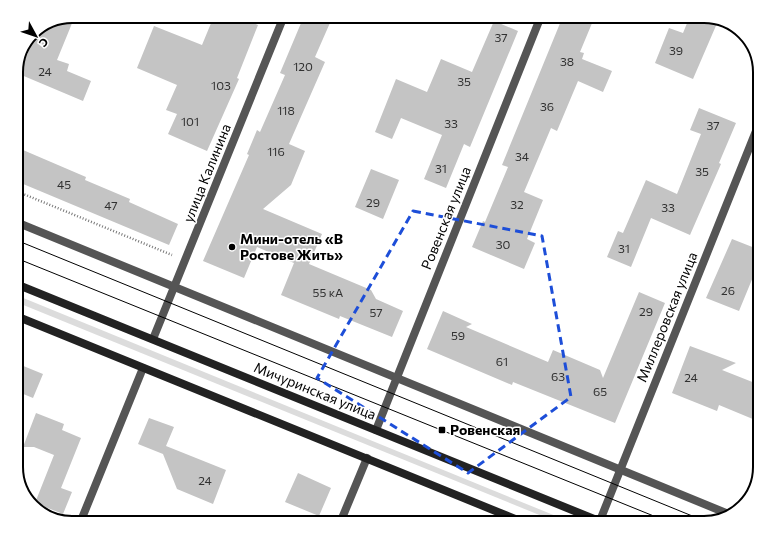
<svg xmlns="http://www.w3.org/2000/svg" width="776" height="539" font-family="Commissioner,sans-serif">
	<style>
		.green { fill: #dcdcdc }
		.building { fill: #c4c4c4 }
		.lines { fill: none; stroke-linecap: round; stroke-linejoin: round }
		.path { stroke: #777; stroke-width: 2.5; stroke-dasharray: 1 2; stroke-linecap: butt }
		.service { stroke: #555; stroke-width: 8 }
		.minor { stroke: #555; stroke-width: 8 }
		.secondary { stroke: #222; stroke-width: 8 }
		.tram { stroke: #000; stroke-width: 1 }
		.marked { fill: none; stroke: #1d4ed8; stroke-width: 3; stroke-dasharray: 8 5; stroke-linejoin: round }
		.poi-dot { fill: #000; stroke: #fff; stroke-width: 1.5 }
		.labels { text-anchor: middle; stroke-width: 3; stroke-linejoin: round; paint-order: stroke }
		.number-label { font-size: 12px; fill: #313131 }
		.street-label { font-size: 14px; fill: #000; stroke: #fff }
		.poi-label { font-size: 14px; font-weight: bold; fill: #000; stroke: #fff; text-anchor: start }
		.rim { fill: none; stroke: #000; stroke-width: 2 }
	</style>
	<rect width="100%" height="100%" fill="#fff"/>
	<path class="green" d="M16,295l557,228h-14l-543,-221z"/>
	<path class="building" d="M72,16h3l-18,44 12,4 -2,7 24,10 -8,20 -64,-27 18,-43z
		M214,16h23l21,9 -21,53 2,1 -32,72 -39,-17 9,-20 -11,-4 11,-25 -40,-17 17,-42 48,19z
		M304,16h29l-18,41 10,5 -36,82 16,7 -14,34 -28,24 59,25 -13,30 62,26 5,9 27,12 -11,26 -52,-21 -1,3 -58,-24 13,-32 -37,-16 -13,31 -41,-17 46,-106 -2,-1 10,-24 3,2 25,-57 -5,-2z
		M563,16h32l-15,36 4,1 -2,6 30,12 -9,21 -25,-11 -21,50 -6,-3 -27,64 19,8 -16,39 8,4 -11,26 -52,-22 11,-26 2,1 23,-55 -6,-2z
		M690,16h14l14,5 -25,58 -38,-16 14,-35 14,5z
		M494,21l24,10 -48,116 -6,-3 -18,44 -22,-9 18,-44 -41,-17 -9,21 -17,-7 21,-53 31,13 14,-33 31,13z
		M699,108l37,15 -17,40 2,1 -31,71 -39,-17 -20,49 -24,-10 11,-26 5,2 23,-53 31,14 24,-60 -11,-4z
		M16,147l70,30 -1,3 45,19 -1,3 49,22 -9,21 -153,-64z
		M371,169l28,11 -16,39 -28,-12z
		M732,239l28,11v10l-21,51 -33,-13z
		M639,292l26,11 -50,120 -102,-41 -1,3 -85,-36 16,-38 29,13 -6,3 82,35 5,-12 47,20 3,8z
		M690,346l46,17 -14,7 38,15v37l-41,-17 -2,6 -45,-18z
		M16,363l27,11 -10,24 -17,-7z
		M36,413l28,11 -2,6 19,8 -20,50 11,4 -9,22 -28,-11 19,-48 -20,-8h-11z
		M149,418l25,9 -8,19 60,24 -13,34 -36,-15 -14,-35 -25,-10z
		M298,473l33,15 -12,28 -34,-14z"/>
	<g class="lines">
		<path class="path" d="M16,191l156,64"/>
		<path class="service" d="M16,222l715,293"/>
		<path class="minor" d="M153,339l131,-323
			M376,430l165,-414
			M80,523l63,-155
			M340,523l27,-65
			M599,523l161,-402"/>
		<path class="secondary" d="M16,284l588,239
			M16,316l509,207"/>
		<path class="tram" d="M16,240l691,282
			M16,258l655,265"/>
	</g>
	<path class="marked" d="M413,211l129,25 29,161 -103,76 -151,-95z"/>
	<g class="poi-dot">
		<circle cx="232" cy="247" r="4"/>
		<rect x="438" y="426" width="8" height="8" rx="2"/>
	</g>
	<g class="labels">
		<g class="number-label">
			<text x="501" y="42">37</text>
			<text x="676" y="55">39</text>
			<text x="567" y="66">38</text>
			<text x="303" y="71">120</text>
			<text x="45" y="76">24</text>
			<text x="464" y="86">35</text>
			<text x="221" y="90">103</text>
			<text x="547" y="111">36</text>
			<text x="286" y="115">118</text>
			<text x="190" y="126">101</text>
			<text x="451" y="128">33</text>
			<text x="713" y="130">37</text>
			<text x="276" y="156">116</text>
			<text x="522" y="161">34</text>
			<text x="441" y="173">31</text>
			<text x="702" y="176">35</text>
			<text x="64" y="189">45</text>
			<text x="373" y="207">29</text>
			<text x="517" y="209">32</text>
			<text x="111" y="210">47</text>
			<text x="668" y="212">33</text>
			<text x="503" y="249">30</text>
			<text x="624" y="253">31</text>
			<text x="728" y="295">26</text>
			<text x="328" y="297">55 кА</text>
			<text x="646" y="316">29</text>
			<text x="376" y="317">57</text>
			<text x="458" y="340">59</text>
			<text x="502" y="366">61</text>
			<text x="558" y="381">63</text>
			<text x="691" y="382">24</text>
			<text x="600" y="396">65</text>
			<text x="205" y="485">24</text>
		</g>
		<g class="street-label">
			<text transform="translate(207 173) rotate(-68)" y="5">улица Калинина</text>
			<text transform="translate(446 218) rotate(-68)" y="5">Ровенская улица</text>
			<text transform="translate(667 317) rotate(-68)" y="5">Миллеровская улица</text>
			<text transform="translate(315 391) rotate(22)" y="5">Мичуринская улица</text>
		</g>
		<g class="poi-label">
			<text x="240" y="244">Мини-отель «В<tspan x="240" dy="16">Ростове Жить»</tspan></text>
			<text x="450" y="435">Ровенская</text>
		</g>
	</g>
	<path d="M0 0H776V539H0ZM72 23H704A49 49 0 0 1 753 72V467A49 49 0 0 1 704 516H72A49 49 0 0 1 23 467V72A49 49 0 0 1 72 23Z" fill="#fff" fill-rule="evenodd"/>
	<path class="rim" d="M72 23H704A49 49 0 0 1 753 72V467A49 49 0 0 1 704 516H72A49 49 0 0 1 23 467V72A49 49 0 0 1 72 23Z"/>
	<g transform="translate(36 36) rotate(130)" stroke="#ffffff" stroke-width="3" paint-order="stroke">
	<path d="M0-3L7 15L0 10L-7 15Z" fill="#000000"/>
	<text y="-6" font-size="11" font-weight="bold" text-anchor="middle" fill="#000000">С</text>
	</g>
</svg>
